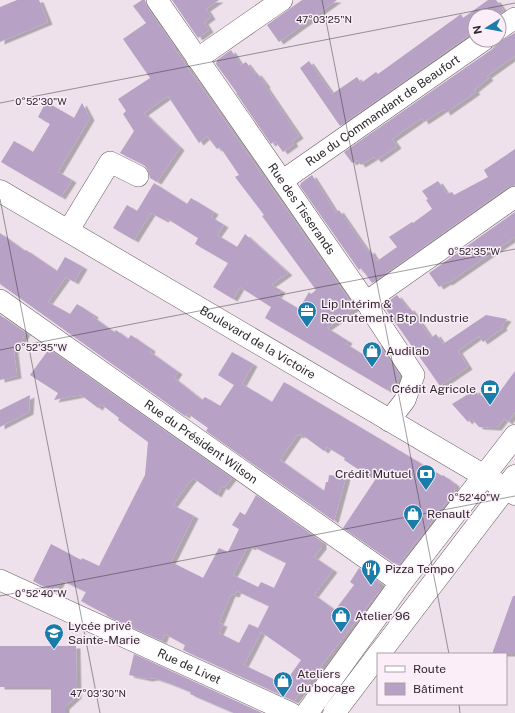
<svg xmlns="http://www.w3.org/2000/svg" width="515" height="713" font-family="'Public Sans',sans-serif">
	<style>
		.building { fill: #b7a1c4; fill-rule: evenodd; filter: url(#shadow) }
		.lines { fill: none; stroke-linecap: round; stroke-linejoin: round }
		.minor-casing { stroke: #685c65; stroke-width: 22 }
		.major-casing { stroke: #685c65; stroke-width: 23 }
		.minor { stroke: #fff; stroke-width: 21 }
		.major { stroke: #fff; stroke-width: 22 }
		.ticks { fill: none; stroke: #2d282c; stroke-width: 1; stroke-opacity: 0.45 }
		.labels { text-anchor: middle; stroke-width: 3; stroke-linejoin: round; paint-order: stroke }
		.street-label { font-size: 12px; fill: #2d282c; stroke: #fceef9 }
		.poi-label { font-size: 12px; fill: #2d282c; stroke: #fceef9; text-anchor: start }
		.ticks-label { font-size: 10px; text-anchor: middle; fill: #2d282c; stroke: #fceef9; stroke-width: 3; stroke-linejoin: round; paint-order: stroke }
	</style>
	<defs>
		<filter id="shadow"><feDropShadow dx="4.5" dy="2.5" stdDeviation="0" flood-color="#0004"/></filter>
	</defs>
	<rect width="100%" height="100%" fill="#eee1eb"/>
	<path class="building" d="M17,0h22l9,22 -48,20v-35z
		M142,0h3l2,7 28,40 -1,1 181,260 -28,20 21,13 -2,3 16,10 16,-11 22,33 -13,14 -122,-72 6,-11 -31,-20 -7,12 -20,-12 15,-24 -33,-19 3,-6 -32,-20 -2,2 -13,-7 -17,27 -21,-12 14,-23 10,6 17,-28 33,21 4,-6 23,14 -3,5 13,8 -7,10 20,12 8,-13 43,39 -17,12 10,5 -4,6 22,13 10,-17 2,2 5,-4 -54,-74 2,-1 -29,-38 4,-2 -19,-28 -3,2 -10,-13 -8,7 -31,-47 -24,17 36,35 -23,34 -7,-4 -2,-8 -4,-5 -24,-12 14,-22 -11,-17 3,-3 -8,-12 32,-21 -27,-39 23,-16 -13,-17z
		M172,0h47l-13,9 5,8 -7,5 5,8 -11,8z
		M302,0h35l-58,42 -12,-17z
		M488,0h8l8,11 -7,5h-22v15l-135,95 -40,-58 9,-7 23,33 25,-17 4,6 15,-11 2,2 83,-60 2,4z
		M515,33v23l-28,20 2,2 -15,12 2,2 -30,21 -2,-4 -20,13 -2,-4 -30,21 5,7 -20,14 -3,-3 -13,8 -4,-5 -5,3 -8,-11 147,-102 11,-10z
		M231,50l10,15 5,-3 9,12 2,-1 9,12 -1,1 34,50 -7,5 2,3 -11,8 -8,-11 -4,3 -35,-51h1l-21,-29 1,-4z
		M46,102l28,16 8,-15 8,15 -32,54 14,8 -11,17 -60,-35 13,-21 19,11 17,-28 -12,-7z
		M515,149v36l-7,2 -136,96 -11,-15 -2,2 -59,-84 1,-3 11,-8 24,38 3,-3 29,42 2,-2 7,11 20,-14 -8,-10 23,-15 1,1 19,-14 -6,-9 2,-1 -6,-8 16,-10 9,13 5,-2 2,3 34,-18 -4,-7z
		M515,212v25l-67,46 -1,-1 -8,5 -10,-14z
		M0,233l25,18 1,-1 31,21 8,-14 18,10 -9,15 -8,-5 -18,25 22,12 7,-10 17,11 -1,2 21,15 2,-2 12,9 3,-4 20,14 -1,3 28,20 -4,6 28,22 3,-3 15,9 14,-21 -16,-10 14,-23 21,12 -11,20 30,18 12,-20 158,94 1,-1 12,9 -1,8 -54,71 -5,1 -52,-36 32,-48 -31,-20 1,-2 -18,-11 -3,4 -23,-17 -1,2 -3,-1 -17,25 44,31 2,-9h2l1,-7 17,2 -12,44 -128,-90 2,-3 -21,-15 -2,3 -185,-132z
		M397,295l11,14 2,-1 21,30 5,-4 7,10 43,-29 21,4 -5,7 1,2 -20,14 -4,-6 -21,15 10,16 -28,19 -55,-78 1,-5z
		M0,315l26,18 -12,18 3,25 -17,4z
		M49,349l183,129 -8,10 -2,-2 -5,9 -24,-17 -5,6 -15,21 21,11 -23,46 32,16 16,-30 9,4 11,-23 -7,-4 8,-13 5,3 11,-20 66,47v5l-8,10 19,13 -19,25 21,15 19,-25 -4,-3 9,-14 21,15v7l-86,111 -111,-51 2,-5 -20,-11 -3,7 -55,-25v-1l-26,-14 5,-9 -25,-12 -6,12 -22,-11 18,-37 30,16 1,-2 17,8 46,-91 3,-33 -30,-22 1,-2 -18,-14 -3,4 -17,-13 -27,5 4,-7 -28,-18zM248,546l4,2v-2l34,17 -12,25 -13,-6 -3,5 -25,-12zM237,591l32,15 -11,22 -9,-4 -10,19 -20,-10 4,-9 -4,-1 12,-29 4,1zM261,632l40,28 -17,24 -40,-19z
		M515,371v41l-7,10 -4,-3 -7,9 -18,-1 -8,-9 -3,4 -16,-18 23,-14 4,6 17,1z
		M30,395l-1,17 -29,15v-17z
		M513,596h2v58h-23z
		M0,646h76l1,50 -12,11v6h-14v-26h-51z
		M134,654l128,59h-28l-44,-19 1,-2 -25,-10 -12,-4 -6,1 -19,-4z"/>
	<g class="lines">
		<defs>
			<g id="minor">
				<path id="s1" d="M157,0l209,302 48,73 -9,25 -16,21"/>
				<path d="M499,29l16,-11"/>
				<path d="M197,59l85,-59"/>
				<path id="s2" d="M282,181l202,-141"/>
				<path d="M68,231l42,-69 28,14"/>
				<path id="s3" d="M0,300l401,283"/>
				<path d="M366,302l149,-105"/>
				<path id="s4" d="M0,580l291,133"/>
			</g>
			<g id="major">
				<path id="s5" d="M0,191l515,303"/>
				<path d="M379,654l136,-178"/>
				<path d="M307,713l94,-130 114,-147"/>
				<path d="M334,713l44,-58"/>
			</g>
		</defs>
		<use href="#minor" class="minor-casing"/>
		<use href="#major" class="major-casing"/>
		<use href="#minor" class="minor"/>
		<use href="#major" class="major"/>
	</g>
	<path class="ticks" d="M322,0l127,654M0,103l515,-100M0,199l100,514M0,350l515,-101M0,596l515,-100M459,704l1,9"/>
	<defs>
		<symbol id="office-pin" viewBox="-11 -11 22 30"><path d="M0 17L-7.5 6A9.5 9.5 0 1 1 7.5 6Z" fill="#1a7ca8" stroke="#fceef9"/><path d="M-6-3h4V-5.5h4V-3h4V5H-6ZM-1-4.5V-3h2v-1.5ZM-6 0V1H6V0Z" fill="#fff"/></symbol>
		<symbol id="shop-pin" viewBox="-11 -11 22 30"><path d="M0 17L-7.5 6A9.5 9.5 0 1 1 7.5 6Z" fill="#1a7ca8" stroke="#fceef9"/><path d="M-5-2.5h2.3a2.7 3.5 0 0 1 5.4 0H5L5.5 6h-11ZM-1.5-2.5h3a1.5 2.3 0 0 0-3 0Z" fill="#fff"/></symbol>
		<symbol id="bank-pin" viewBox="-11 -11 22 30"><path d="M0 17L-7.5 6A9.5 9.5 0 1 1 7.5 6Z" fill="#1a7ca8" stroke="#fceef9"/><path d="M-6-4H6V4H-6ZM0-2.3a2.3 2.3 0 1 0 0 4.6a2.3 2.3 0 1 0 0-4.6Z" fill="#fff"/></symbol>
		<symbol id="restaurant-pin" viewBox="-11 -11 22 30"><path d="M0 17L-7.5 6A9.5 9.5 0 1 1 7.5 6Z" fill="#1a7ca8" stroke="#fceef9"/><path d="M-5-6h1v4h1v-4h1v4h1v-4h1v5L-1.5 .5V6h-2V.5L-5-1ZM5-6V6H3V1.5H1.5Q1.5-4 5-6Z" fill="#fff"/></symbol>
		<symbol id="school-pin" viewBox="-11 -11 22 30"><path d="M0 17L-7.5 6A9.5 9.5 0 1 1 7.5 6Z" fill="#1a7ca8" stroke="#fceef9"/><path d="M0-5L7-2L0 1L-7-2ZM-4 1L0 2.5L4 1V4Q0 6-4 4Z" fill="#fff"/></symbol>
	</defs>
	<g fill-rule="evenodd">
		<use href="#office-pin" x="296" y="300" width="22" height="30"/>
		<use href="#shop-pin" x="361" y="340" width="22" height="30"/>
		<use href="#bank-pin" x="479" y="378" width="22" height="30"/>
		<use href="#bank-pin" x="415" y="463" width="22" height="30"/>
		<use href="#shop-pin" x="402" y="503" width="22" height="30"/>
		<use href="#restaurant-pin" x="360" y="558" width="22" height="30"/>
		<use href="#shop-pin" x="330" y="605" width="22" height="30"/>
		<use href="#school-pin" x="43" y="622" width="22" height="30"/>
		<use href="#shop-pin" x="272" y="670" width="22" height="30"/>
	</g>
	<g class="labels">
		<g class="street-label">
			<text dy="4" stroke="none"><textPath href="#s2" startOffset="123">Rue du Commandant de Beaufort</textPath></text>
			<text dy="4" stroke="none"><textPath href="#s1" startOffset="254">Rue des Tisserands</textPath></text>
			<text dy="4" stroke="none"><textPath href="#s5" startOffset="299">Boulevard de la Victoire</textPath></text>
			<text dy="4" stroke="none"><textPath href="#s3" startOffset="246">Rue du Président Wilson</textPath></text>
			<text dy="4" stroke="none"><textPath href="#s4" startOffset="208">Rue de Livet</textPath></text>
		</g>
		<g class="poi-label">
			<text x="321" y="308">Lip Intérim &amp;<tspan x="321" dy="14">Recrutement Btp Industrie</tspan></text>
			<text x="386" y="355">Audilab</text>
			<text x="476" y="393" text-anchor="end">Crédit Agricole</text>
			<text x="412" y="478" text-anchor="end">Crédit Mutuel</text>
			<text x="427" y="518">Renault</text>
			<text x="385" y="573">Pizza Tempo</text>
			<text x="355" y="620">Atelier 96</text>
			<text x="68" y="630">Lycée privé<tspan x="68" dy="14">Sainte-Marie</tspan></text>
			<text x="297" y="678">Ateliers<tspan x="297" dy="14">du bocage</tspan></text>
		</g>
	</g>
	<g class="ticks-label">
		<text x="324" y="23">47°03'25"N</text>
		<text x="41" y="105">0°52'30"W</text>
		<text x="474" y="255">0°52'35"W</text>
		<text x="41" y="351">0°52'35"W</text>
		<text x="474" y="501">0°52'40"W</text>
		<text x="41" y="597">0°52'40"W</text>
		<text x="98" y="697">47°03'30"N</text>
	</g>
	<rect x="377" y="653" width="130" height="52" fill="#fceef9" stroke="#a99fa7"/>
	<rect x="385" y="666" width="20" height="6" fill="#ffffff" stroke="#a99fa7"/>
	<text x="413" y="673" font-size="12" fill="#2d282c">Route</text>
	<rect x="385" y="683" width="20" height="12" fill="#b7a1c4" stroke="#a99fa7"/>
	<text x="413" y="693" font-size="12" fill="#2d282c">Bâtiment</text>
	<g transform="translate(487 28) rotate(259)"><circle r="19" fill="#fceef9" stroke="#a99fa7"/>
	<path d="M0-3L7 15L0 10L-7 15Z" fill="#1a7ca8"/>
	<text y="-6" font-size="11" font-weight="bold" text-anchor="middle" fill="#2d282c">N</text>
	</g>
</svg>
